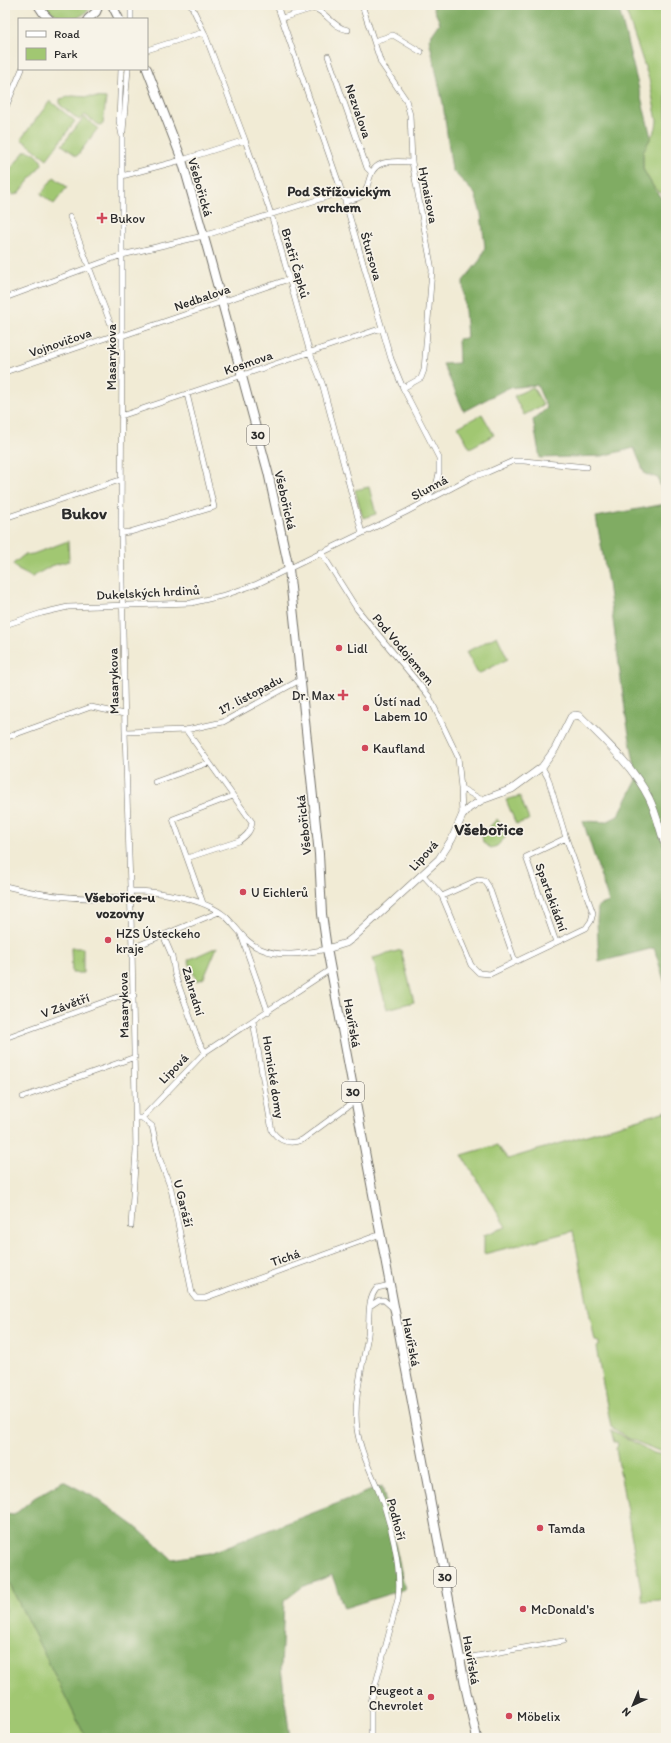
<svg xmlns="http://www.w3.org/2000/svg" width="671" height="1743" font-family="Itim,sans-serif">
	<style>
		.green { fill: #a1c772; stroke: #66794e }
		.forest { fill: #80ac64; stroke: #566c48 }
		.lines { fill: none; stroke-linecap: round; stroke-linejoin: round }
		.street-casing { stroke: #706e66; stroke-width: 6 }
		.secondary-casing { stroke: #706e66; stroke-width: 8 }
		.primary-casing { stroke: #706e66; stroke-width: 10 }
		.street { stroke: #fff; stroke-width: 5 }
		.secondary { stroke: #fff; stroke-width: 7 }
		.primary { stroke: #fff; stroke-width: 8 }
		.poi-dot { fill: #d1495b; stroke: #f7f3e8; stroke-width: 1.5 }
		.labels { text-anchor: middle; stroke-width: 3.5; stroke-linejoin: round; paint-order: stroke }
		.shield { fill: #f7f3e8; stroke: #686764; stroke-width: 1 }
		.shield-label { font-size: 12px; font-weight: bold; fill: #2b2b2b }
		.street-label { font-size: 13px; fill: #2b2b2b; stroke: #f7f3e8 }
		.poi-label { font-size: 13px; fill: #2b2b2b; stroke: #f7f3e8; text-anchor: start }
		.neighbourhood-label { font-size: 14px; font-weight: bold; fill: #2b2b2b; stroke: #f7f3e8 }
		.district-label { font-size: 17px; font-weight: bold; fill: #2b2b2b; stroke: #f7f3e8 }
	</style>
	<rect width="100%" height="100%" fill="#f7f3e8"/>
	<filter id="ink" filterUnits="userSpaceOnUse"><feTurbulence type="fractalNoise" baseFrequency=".025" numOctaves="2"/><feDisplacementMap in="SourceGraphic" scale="8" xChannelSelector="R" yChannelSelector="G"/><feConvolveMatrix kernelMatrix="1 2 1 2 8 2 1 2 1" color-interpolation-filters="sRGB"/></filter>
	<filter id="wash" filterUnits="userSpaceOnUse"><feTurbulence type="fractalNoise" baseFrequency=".012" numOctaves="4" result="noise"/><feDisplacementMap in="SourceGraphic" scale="16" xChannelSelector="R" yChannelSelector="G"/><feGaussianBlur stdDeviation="0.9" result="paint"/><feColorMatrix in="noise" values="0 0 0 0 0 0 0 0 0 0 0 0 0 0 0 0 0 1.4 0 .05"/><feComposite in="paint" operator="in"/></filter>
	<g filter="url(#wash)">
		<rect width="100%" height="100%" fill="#f1ebd5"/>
		<path class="green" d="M45,5h48c-14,19 -34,17 -48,0z
			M625,5h41v192l-12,-9 -11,-19v-17l13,-24 1,-7 -8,-42 -22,-65z
			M72,96l34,2 -3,26 -4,1 -14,-10 -6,5 -19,-15v-6z
			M50,101l25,20 -28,38 -26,-20z
			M84,117l14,11 -21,28 -15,-11z
			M25,151c7,-1 16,6 17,13l-23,29 -5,2 -9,-6v-13z
			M54,177l13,10 -13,17 -13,-10z
			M533,387l10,18 -19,10 -10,-19z
			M482,414l12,21 -24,13 -12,-21z
			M369,487l7,27 -13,4 -8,-28z
			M68,541l1,20 -18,5 -19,11 -14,-7 -5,-6 11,-9 9,-1z
			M497,636l11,23 -30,15 -12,-22z
			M520,796l9,24 -13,4 -10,-24z
			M497,819l7,10 1,9 -8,8 -6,2 -8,-5 -1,-8z
			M217,947l-13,31 -7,3 -9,-21z
			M83,948v25h-11l-1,-25z
			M401,950l13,52 -27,7 -14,-51z
			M666,1111v343l-38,-16 -17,-11 -15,-80 3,-2v-3l-4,-1 -22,-110 -89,23v-19l22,-8 -44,-72 35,-10 11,14z
			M611,1430l43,23 12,3v141l-6,3 -17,1 -27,-152 2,-4 -1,-3h-3z
			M5,1575l81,163h-81z"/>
		<path class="forest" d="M432,5h186l33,132 -8,15v17l11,19 12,17v781l-12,-38 -55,14 -2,-41 1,-15 11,-4 -26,-81 23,1 12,-6 19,-36 -11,-63 -18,-134 -12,-66 69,-13 -7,-26 -13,-4 -11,-26 -32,8 -62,2 -7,-38 14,-12 -10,-23 -29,3 -44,23 -21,-47 16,-1 -1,-24 9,-1 -4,-57 17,-21 5,-13 -4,-33 -6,-20 -23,-24 -9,-66 -14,-65 11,-16z
			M63,1481l33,17 40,29 36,32 38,-6 172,-67 23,103 -61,19 -12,-33 -30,12 -18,14 -3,67 9,70h-204l-81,-163v-61l9,1 20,-17z"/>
	</g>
	<g filter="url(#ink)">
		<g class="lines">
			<defs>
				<path id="street" d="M191,5l13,27 41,108 26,74 39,139 12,30 40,150
					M277,5l68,196 46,158 12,29 36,70v15l-3,14 -12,13
					M362,5l19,58 25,37 4,15 2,47 20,108 -8,100 -3,8 -18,10
					M282,18l32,-10c13,5 20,20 34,22
					M131,19v-14
					M374,41l19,-6 28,17
					M147,50l57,-18
					M328,56l39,112 4,4
					M121,69l-2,52 3,15v200l-1,197 4,199 7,216 4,203 -5,75
					M5,109l17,-40
					M123,131l5,-62
					M122,176l60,-16 63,-20
					M345,201c4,-1 9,-1 13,-3 14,-6 7,-28 23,-34 8,-4 22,-2 31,-2
					M70,217l43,113
					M5,298l117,-43 81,-19 139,-44
					M5,372l110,-37 7,1 167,-57
					M121,416l261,-88
					M5,518l115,-38
					M121,533l9,-1 84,-25 -27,-113
					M321,552l36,57 72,87 29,61 3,31 21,12
					M5,625l37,-12 26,-6 123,-4 34,-8 32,-11 149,-72 66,-35 16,-5 25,-11h11l63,6
					M186,730l66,92c-1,9 -5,13 -13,19l-52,17
					M125,732l61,-2 37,-8 77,-42
					M5,738l86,-31 33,7
					M155,782l53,-19
					M461,788l1,28
					M423,875l19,21 29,69 8,8 11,1 96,-46 5,-7 2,-8 -27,-75 -18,-60 -6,-11
					M5,886c41,11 84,15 126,10
					M131,891c27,0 72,7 94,25 12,11 20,27 36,33 21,9 44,4 66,0
					M442,896l36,-16 7,1 4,6 26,74
					M203,903l-30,-84 60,-23
					M163,935l9,21 3,19 24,67 6,10
					M241,935l27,77
					M556,942l-30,-85 40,-19
					M132,948l87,-36
					M253,1021l19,110c8,11 17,14 30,9l53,-39
					M5,1038l112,-41 17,-1
					M23,1097l112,-40
					M138,1118h4l63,-66 126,-83
					M142,1118l10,8 7,31 12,32 21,104 4,5h9l176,-64
					M370,1306l9,-6h5l10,9
					M460,1659l103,-18
					M371,1738v-36l27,-103c4,-32 -8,-79 -20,-110 -8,-19 -18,-39 -21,-60 -4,-31 6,-64 11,-94 2,-16 -2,-34 9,-47l13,-3"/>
				<path id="secondary" d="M327,949l19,-6 8,-6 85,-78 13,-20 10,-23 7,-8 13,-8 30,-11 30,-22 13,-18 16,-32 4,-2 5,1c25,25 53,50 69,82 8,16 11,33 17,50"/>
				<path id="primary" d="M38,5l6,9 5,5
					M112,5l7,14
					M88,19l8,-7 3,-7
					M147,69l35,91 26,91 60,221 21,97 30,285 3,60 5,35 139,741 11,48"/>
			</defs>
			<use href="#street" class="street-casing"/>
			<use href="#secondary" class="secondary-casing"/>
			<use href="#primary" class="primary-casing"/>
			<use href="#street" class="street"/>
			<use href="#secondary" class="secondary"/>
			<use href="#primary" class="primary"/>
		</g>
	</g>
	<g class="poi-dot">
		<path d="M100 212h4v4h4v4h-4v4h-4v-4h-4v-4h4z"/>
		<circle cx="339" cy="648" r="4"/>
		<path d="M341 689h4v4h4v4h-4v4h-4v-4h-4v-4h4z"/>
		<circle cx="366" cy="708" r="4"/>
		<circle cx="365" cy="748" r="4"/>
		<circle cx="243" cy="892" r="4"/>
		<circle cx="108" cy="940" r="4"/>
		<circle cx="540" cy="1528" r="4"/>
		<circle cx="523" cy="1609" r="4"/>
		<circle cx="431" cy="1697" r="4"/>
		<circle cx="509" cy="1716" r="4"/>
	</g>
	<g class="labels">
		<g class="shield">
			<rect x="247" y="425" width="22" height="20" rx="3"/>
			<rect x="342" y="1082" width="22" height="20" rx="3"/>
			<rect x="434" y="1567" width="22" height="20" rx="3"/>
		</g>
		<g class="shield-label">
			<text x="258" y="439">30</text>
			<text x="353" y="1096">30</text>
			<text x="445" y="1581">30</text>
		</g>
		<g class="street-label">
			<text transform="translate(359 111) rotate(71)" y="5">Nezvalova</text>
			<text transform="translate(201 187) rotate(74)" y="5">Všebořická</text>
			<text transform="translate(429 195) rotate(79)" y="5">Hynaisova</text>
			<text transform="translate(372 256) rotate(74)" y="5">Štursova</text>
			<text transform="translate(296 263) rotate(74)" y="5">Bratří Čapků</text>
			<text transform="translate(202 297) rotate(-19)" y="5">Nedbalova</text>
			<text transform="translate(60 342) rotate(-19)" y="5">Vojnovičova</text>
			<text transform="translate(111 357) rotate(-90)" y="5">Masarykova</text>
			<text transform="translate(248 362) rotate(-19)" y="5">Kosmova</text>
			<text transform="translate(429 487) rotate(-28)" y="5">Slunná</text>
			<text transform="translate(286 500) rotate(77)" y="5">Všebořická</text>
			<text transform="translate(148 592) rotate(-3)" y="5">Dukelských hrdinů</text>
			<text transform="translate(404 649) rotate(50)" y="5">Pod Vodojemem</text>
			<text transform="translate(113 681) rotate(-91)" y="5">Masarykova</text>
			<text transform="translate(250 694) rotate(-28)" y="5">17. listopadu</text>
			<text transform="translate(303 825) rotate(-96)" y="5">Všebořická</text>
			<text transform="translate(423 855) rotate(-48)" y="5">Lipová</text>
			<text transform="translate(552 897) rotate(70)" y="5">Spartakiádní</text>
			<text transform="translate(194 991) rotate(73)" y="5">Zahradní</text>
			<text transform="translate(65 1005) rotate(-20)" y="5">V Závětří</text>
			<text transform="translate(123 1005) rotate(-91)" y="5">Masarykova</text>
			<text transform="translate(353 1023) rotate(80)" y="5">Havířská</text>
			<text transform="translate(173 1068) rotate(-46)" y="5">Lipová</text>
			<text transform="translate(274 1077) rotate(81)" y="5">Hornické domy</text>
			<text transform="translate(184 1203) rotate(76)" y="5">U Garáží</text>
			<text transform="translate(285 1257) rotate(-19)" y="5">Tichá</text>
			<text transform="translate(412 1342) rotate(79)" y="5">Havířská</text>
			<text transform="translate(397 1519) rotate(75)" y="5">Podhoří</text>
			<text transform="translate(472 1660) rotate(80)" y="5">Havířská</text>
		</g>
		<g class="poi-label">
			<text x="110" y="223">Bukov</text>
			<text x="347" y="653">Lidl</text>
			<text x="335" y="700" text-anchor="end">Dr. Max</text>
			<text x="374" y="706">Ústí nad<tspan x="374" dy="15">Labem 10</tspan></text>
			<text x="373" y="753">Kaufland</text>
			<text x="251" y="897">U Eichlerů</text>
			<text x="116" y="938">HZS Ústeckeho<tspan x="116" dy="15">kraje</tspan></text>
			<text x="548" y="1533">Tamda</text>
			<text x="531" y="1614">McDonald's</text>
			<text x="423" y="1695" text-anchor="end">Peugeot a<tspan x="423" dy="15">Chevrolet</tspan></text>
			<text x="517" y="1721">Möbelix</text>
		</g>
		<g class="neighbourhood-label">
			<text x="339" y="196">Pod Střížovickým<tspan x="339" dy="16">vrchem</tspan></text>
			<text x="120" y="902">Všebořice-u<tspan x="120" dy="16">vozovny</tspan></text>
		</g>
		<g class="district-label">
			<text x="84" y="519">Bukov</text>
			<text x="489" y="835">Všebořice</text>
		</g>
	</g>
	<rect width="671" height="1743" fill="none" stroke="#f7f3e8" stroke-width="20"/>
	<rect x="18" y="18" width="130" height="52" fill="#f7f3e8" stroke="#a5a39c"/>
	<rect x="26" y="31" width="20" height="6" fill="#ffffff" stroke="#a5a39c"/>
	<text x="54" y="38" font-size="12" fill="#2b2b2b">Road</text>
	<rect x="26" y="48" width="20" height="12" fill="#a1c772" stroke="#a5a39c"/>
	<text x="54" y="58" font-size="12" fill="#2b2b2b">Park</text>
	<g transform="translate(633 1705) rotate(224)" stroke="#f7f3e8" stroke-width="3" paint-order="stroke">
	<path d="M0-3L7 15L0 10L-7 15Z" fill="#2b2b2b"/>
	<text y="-6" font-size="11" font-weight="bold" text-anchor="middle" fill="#2b2b2b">N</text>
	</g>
</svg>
